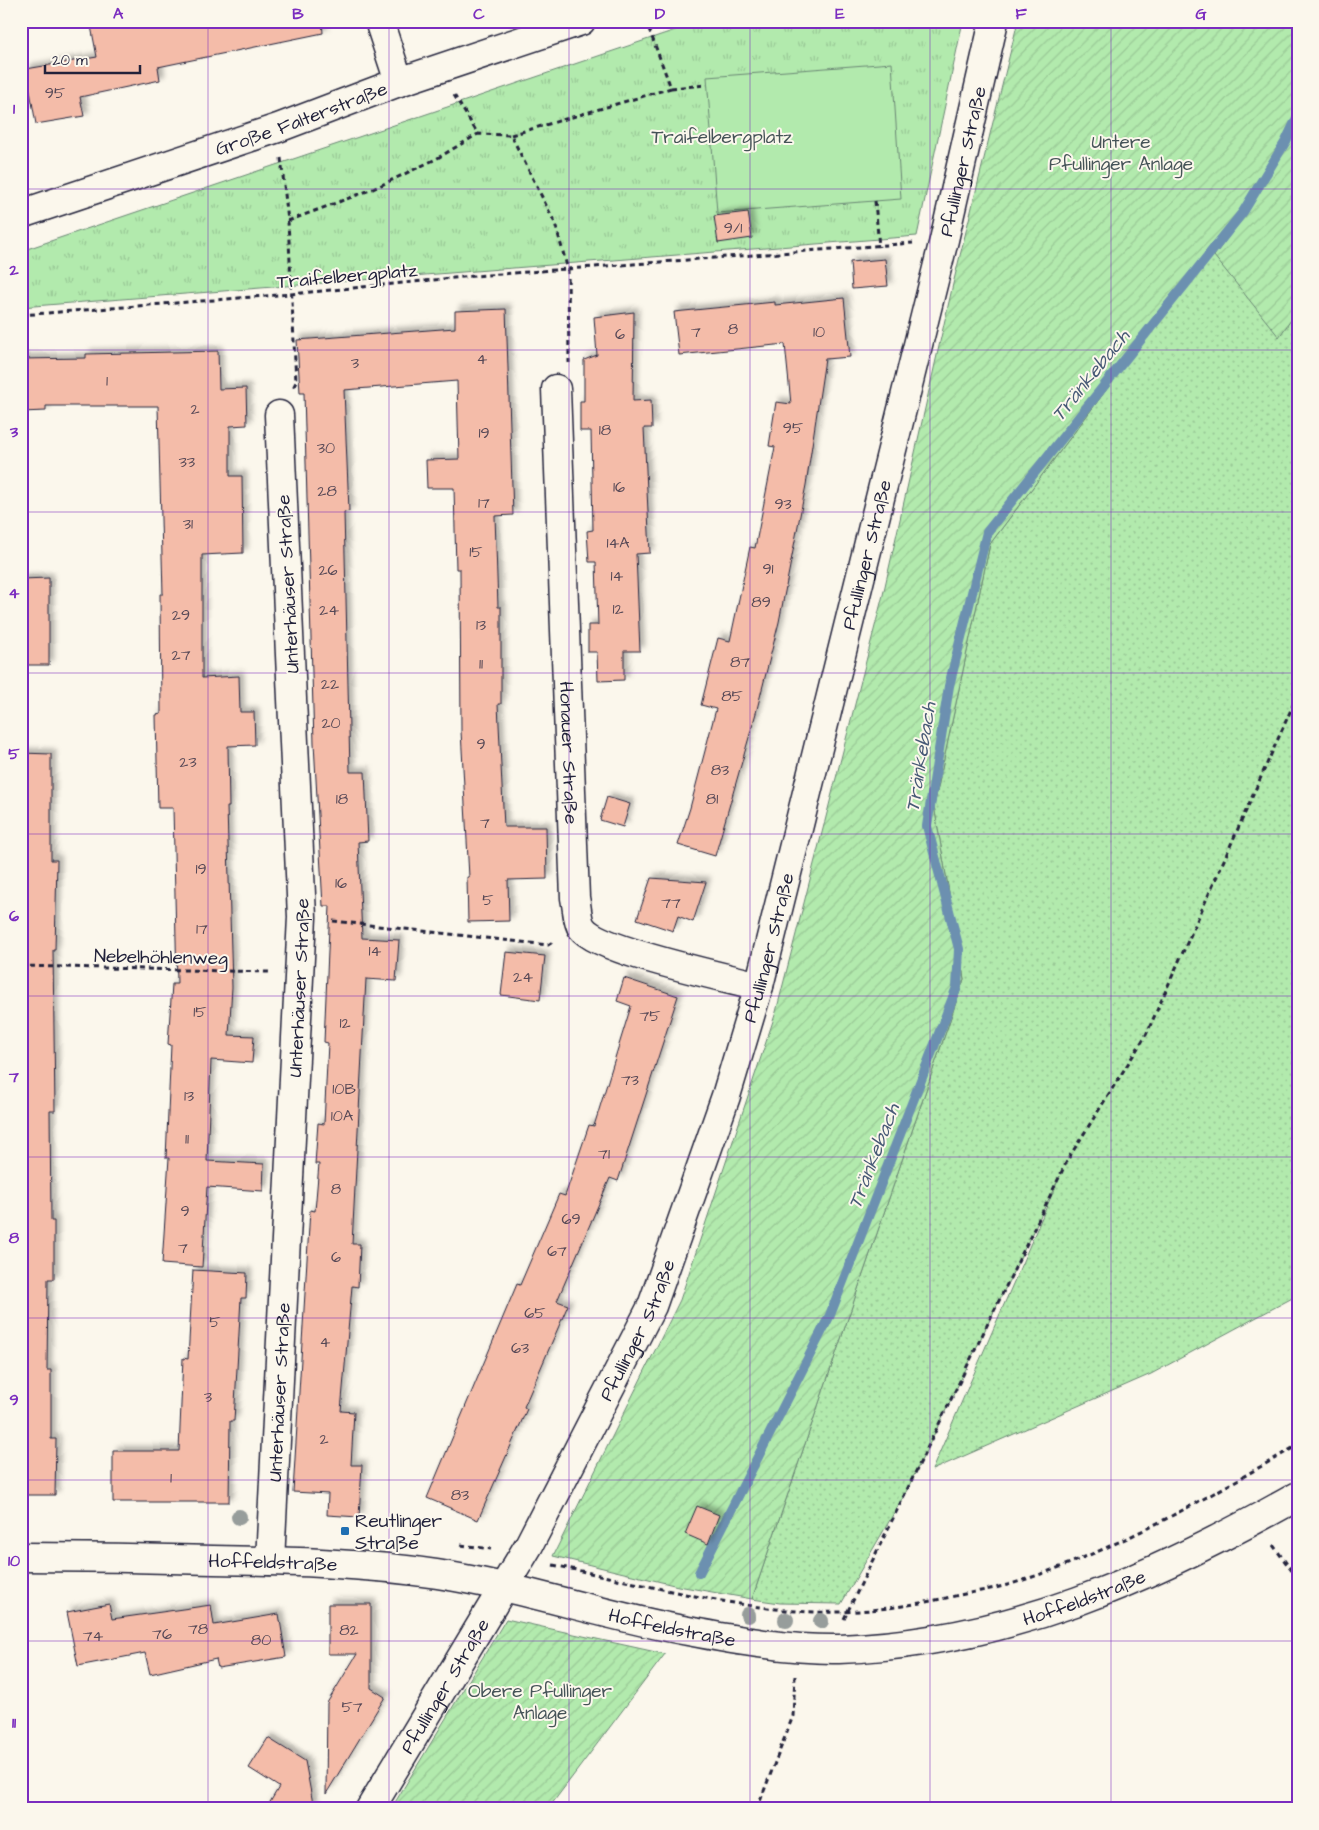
<svg xmlns="http://www.w3.org/2000/svg" width="1319" height="1830" font-family="'Architects Daughter',sans-serif">
	<style>
		.grass { fill: url(#grass-dots); stroke: #6a8674 }
		.park { fill: url(#park-tufts); stroke: #6a8674 }
		.garden { fill: url(#garden-furrows); stroke: #6a8674 }
		.pitch { fill: #b2eaad; stroke: #6a8674 }
		.lines { fill: none; stroke-linecap: round; stroke-linejoin: round }
		.stream { stroke: #6c90b0; stroke-width: 10 }
		.building { fill: #f4bca9; stroke: #22223b; filter: url(#shadow) }
		.minor-casing { stroke: #22223b; stroke-width: 31 }
		.tertiary-casing { stroke: #22223b; stroke-width: 31 }
		.path { stroke: #22223b; stroke-width: 3; stroke-dasharray: 5 4; stroke-linecap: butt }
		.minor { stroke: #fbf7ec; stroke-width: 28 }
		.tertiary { stroke: #fbf7ec; stroke-width: 28 }
		.tree { fill: #979d9b }
		.grid { fill: none; stroke: #7b2cbf; stroke-width: 1; stroke-opacity: 0.55 }
		.poi-dot { fill: #1f6fb2; stroke: #fbf7ec; stroke-width: 2 }
		.labels { text-anchor: middle; stroke-width: 4; stroke-linejoin: round; paint-order: stroke }
		.number-label { font-size: 16px; fill: #564856 }
		.street-label { font-size: 19px; fill: #22223b; stroke: #fbf7ec }
		.park-label { font-size: 19px; fill: #465458; stroke: #fbf7ec }
		.poi-label { font-size: 19px; fill: #22223b; stroke: #fbf7ec; text-anchor: start }
		.water-label { font-size: 20px; font-style: italic; fill: #475976; stroke: #fbf7ec }
		.neatline { fill: none; stroke: #7b2cbf; stroke-width: 2 }
		.grid-label { font-size: 16px; text-anchor: middle; font-weight: bold; fill: #7b2cbf }
	</style>
	<defs>
		<pattern id="grass-dots" width="8" height="8" patternUnits="userSpaceOnUse" patternTransform="scale(1.25)"><rect width="8" height="8" fill="#b2eaad"/><path d="M2 2h.1M6 6h.1" fill="none" stroke="#99c896" stroke-width="1.8" stroke-linecap="round"/></pattern>
		<pattern id="park-tufts" width="24" height="20" patternUnits="userSpaceOnUse" patternTransform="scale(1.25)"><rect width="24" height="20" fill="#b2eaad"/><path d="M3 7l-1-3M5 7V3M7 7l1-3M15 17l-1-3M17 17v-4M19 17l1-3" fill="none" stroke="#99c896"/></pattern>
		<pattern id="garden-furrows" width="10" height="10" patternUnits="userSpaceOnUse" patternTransform="scale(1.25)"><rect width="10" height="10" fill="#b2eaad"/><path d="M-1 1l2-2M0 10L10 0M9 11l2-2" fill="none" stroke="#99c896"/></pattern>
		<filter id="shadow"><feDropShadow dx="4.5" dy="-4.5" stdDeviation="2.5" flood-color="#0004"/></filter>
	</defs>
	<rect width="100%" height="100%" fill="#fbf7ec"/>
	<filter id="ink" filterUnits="userSpaceOnUse"><feTurbulence type="fractalNoise" baseFrequency=".02" numOctaves="2"/><feDisplacementMap in="SourceGraphic" scale="10" xChannelSelector="R" yChannelSelector="G"/><feConvolveMatrix kernelMatrix="1 2 1 2 8 2 1 2 1" color-interpolation-filters="sRGB"/></filter>
	<g filter="url(#ink)">
		<path class="grass" d="M1298,115v1064l-4,4 4,3v109l-147,79 -219,96 128,-294 -155,318 -64,110 -61,-1 -28,-4 212,-620 -30,-173 56,-262 252,-334 47,-74z"/>
		<path class="park" d="M702,21h261l-46,215 -896,71v-56z"/>
		<path class="garden" d="M1018,21h280v289l-19,27 -65,-81 32,-43 35,-65 -39,62 -252,334 -56,262 30,173 -212,620 -74,-13 -125,-30 127,-256 96,-288 107,-417 70,-311z
			M506,1619l159,35 -117,155h-157z"/>
		<path class="pitch" d="M892,63l9,136 -184,14 -10,-136z"/>
		<g class="lines">
			<path class="stream" d="M699,1573l131,-258 127,-328 2,-38 -32,-123 22,-140 38,-154 256,-320 43,-71 12,-25"/>
		</g>
		<path class="building" d="M90,21h232l1,12 -165,34 2,13 -80,17 4,19 -48,8 -10,-55 71,-12z
			M748,212l4,26 -34,5 -4,-27z
			M885,259l3,27 -36,3 -2,-27z
			M844,298l6,59 -25,2 -19,126 -27,137 -23,91 -41,143 -37,-11 12,-37 26,-99 -15,-4 17,-67 12,3 20,-94 5,1 20,-101 -6,-1 7,-44 15,2 -6,-60 -106,11 -5,-43 101,-10v3z
			M506,309l7,206 -18,1 3,91h3v97h-3l6,123h42l1,52 -39,1 1,41 -41,1 -1,-45h2l-8,-146 -1,-162h-4l-2,-81h-27l-1,-28 33,-1 -2,-78 -113,9 5,121 -5,1 6,260h15l3,69 -10,1 4,96 37,2 -3,41 -30,-2 -14,265h8l-2,43 -6,-1 -11,125 13,1 -3,53h11l-3,52 -32,-2 1,-21 -35,-2 17,-282 5,1 4,-47h-4l3,-41 6,1 4,-81 -4,-1 6,-136h-7l-9,-163 -10,-350h-4l-3,-53 158,-12v-17z
			M634,312l-1,89 18,-1 1,28h-8l6,125 -14,1 4,97h-16v29l-26,1 -1,-29h-9v-27h10l-2,-63h-7l-2,-31 6,-1 -2,-99h-11v-30h4v-41l13,-5 -3,-38z
			M218,351l1,38 27,-1 1,37 -17,1v50h12l1,77 -41,2v123l37,-2 1,36h14l1,33 -27,1 1,61h-2l5,180 -3,48 25,1 -2,27 -41,-3 -4,101 57,3 -1,27 -56,-4 -5,80 -40,-3 7,-106h-3l5,-113 -3,-1 4,-60h5l-4,-176h-15l-2,-93 5,-1 -1,-120h3l-5,-188h-112v5l-25,1v-53l65,-1v-4z
			M49,578v87h-28v-86z
			M21,753l30,1v106h6l-2,90h-2l2,161h-5l1,110h3v58h-6l-1,91h4v69h5l-1,56h-34z
			M607,797l23,7 -7,23 -23,-7z
			M651,878l55,4 -13,40 -15,-6 -5,15 -36,-12z
			M506,952l39,4 -5,44 -39,-5z
			M624,978l54,18 -60,185 -8,-3 -53,123 11,4 -44,102 3,2 -49,111 -51,-22 90,-214 3,1 39,-91 6,2 24,-71 5,1 37,-120 -14,-5z
			M193,1270l54,3 -1,25h-5l-7,123h-4l-1,81h-116v-51h66l4,-93 5,1z
			M697,1506l22,9 -11,29 -23,-10z
			M109,1604l3,15 99,-14 3,20 65,-11 7,43 -68,11 -2,-9 -66,15 -5,-21 -67,13 -11,-54z
			M328,1604h43v84l14,9 -59,97 1,-91 30,-49h-29z
			M268,1738l37,23 9,48h-48l13,-22 -30,-19z"/>
		<g class="lines">
			<defs>
				<g id="minor">
					<path d="M379,21l20,61"/>
					<path id="s1" d="M21,214l257,-86 121,-46 182,-61"/>
					<path id="s2" d="M556,389l19,509c2,8 2,23 7,30 17,23 143,49 177,58"/>
					<path id="s3" d="M270,1561l32,-644 -23,-502"/>
					<path id="s4" d="M370,1809l159,-264 123,-239 74,-210 33,-110 185,-746 50,-219"/>
				</g>
				<g id="tertiary">
					<path id="s5" d="M21,1557c64,0 128,1 192,3 74,1 150,3 224,14 85,13 167,42 251,57 47,9 103,19 151,18 171,-6 313,-71 459,-153"/>
				</g>
			</defs>
			<use href="#minor" class="minor-casing"/>
			<use href="#tertiary" class="tertiary-casing"/>
			<path class="path" d="M671,88l36,-3
				M454,95l24,39 33,1 44,88 13,47 1,93
				M511,135l160,-47 -25,-67
				M281,158l7,63 8,161 -4,8
				M875,201l4,46
				M288,221l85,-32 63,-30 42,-25
				M21,315l270,-21 183,-18 439,-33
				M333,921l215,24 6,-4
				M21,966l248,6
				M461,1545l30,4
				M1273,1545l25,34
				M553,1565c77,16 154,37 232,45 54,6 108,-1 161,-12 21,-5 44,-8 65,-14 103,-32 194,-85 287,-139
				M844,1619l224,-460 78,-124 152,-341
				M757,1809l36,-93 2,-40"/>
			<use href="#minor" class="minor"/>
			<use href="#tertiary" class="tertiary"/>
		</g>
		<g class="tree">
			<circle cx="239" cy="1517" r="8"/>
			<circle cx="748" cy="1615" r="8"/>
			<circle cx="786" cy="1620" r="8"/>
			<circle cx="821" cy="1621" r="8"/>
		</g>
	</g>
	<path class="grid" d="M208,21v1788M389,21v1788M569,21v1788M750,21v1788M930,21v1788M1111,21v1788M21,189h1277M21,350h1277M21,512h1277M21,673h1277M21,834h1277M21,996h1277M21,1157h1277M21,1318h1277M21,1480h1277M21,1641h1277"/>
	<rect class="poi-dot" x="340" y="1526" width="10" height="10" rx="2.5"/>
	<g class="labels">
		<g class="number-label">
			<text x="55" y="98">95</text>
			<text x="733" y="233">9/1</text>
			<text x="733" y="334">8</text>
			<text x="696" y="337">7</text>
			<text x="819" y="337">10</text>
			<text x="620" y="339">6</text>
			<text x="482" y="364">4</text>
			<text x="355" y="368">3</text>
			<text x="107" y="386">1</text>
			<text x="195" y="414">2</text>
			<text x="793" y="433">95</text>
			<text x="605" y="435">18</text>
			<text x="484" y="438">19</text>
			<text x="326" y="453">30</text>
			<text x="187" y="467">33</text>
			<text x="619" y="492">16</text>
			<text x="327" y="496">28</text>
			<text x="484" y="508">17</text>
			<text x="783" y="509">93</text>
			<text x="188" y="529">31</text>
			<text x="618" y="548">14A</text>
			<text x="476" y="557">15</text>
			<text x="768" y="574">91</text>
			<text x="328" y="575">26</text>
			<text x="617" y="581">14</text>
			<text x="761" y="607">89</text>
			<text x="618" y="614">12</text>
			<text x="329" y="615">24</text>
			<text x="181" y="620">29</text>
			<text x="481" y="630">13</text>
			<text x="181" y="660">27</text>
			<text x="740" y="667">87</text>
			<text x="481" y="669">11</text>
			<text x="330" y="689">22</text>
			<text x="732" y="701">85</text>
			<text x="331" y="728">20</text>
			<text x="481" y="749">9</text>
			<text x="188" y="767">23</text>
			<text x="720" y="775">83</text>
			<text x="342" y="804">18</text>
			<text x="712" y="804">81</text>
			<text x="485" y="828">7</text>
			<text x="201" y="874">19</text>
			<text x="341" y="888">16</text>
			<text x="488" y="905">5</text>
			<text x="671" y="908">77</text>
			<text x="202" y="934">17</text>
			<text x="375" y="956">14</text>
			<text x="523" y="982">24</text>
			<text x="200" y="1017">15</text>
			<text x="650" y="1021">75</text>
			<text x="345" y="1028">12</text>
			<text x="630" y="1085">73</text>
			<text x="344" y="1094">10B</text>
			<text x="189" y="1101">13</text>
			<text x="342" y="1121">10A</text>
			<text x="187" y="1144">11</text>
			<text x="604" y="1159">71</text>
			<text x="336" y="1194">8</text>
			<text x="185" y="1216">9</text>
			<text x="571" y="1224">69</text>
			<text x="183" y="1253">7</text>
			<text x="557" y="1256">67</text>
			<text x="336" y="1262">6</text>
			<text x="535" y="1318">65</text>
			<text x="215" y="1327">5</text>
			<text x="325" y="1347">4</text>
			<text x="520" y="1353">63</text>
			<text x="208" y="1402">3</text>
			<text x="324" y="1444">2</text>
			<text x="171" y="1483">1</text>
			<text x="460" y="1500">83</text>
			<text x="198" y="1634">78</text>
			<text x="349" y="1635">82</text>
			<text x="162" y="1639">76</text>
			<text x="93" y="1641">74</text>
			<text x="261" y="1645">80</text>
			<text x="352" y="1712">57</text>
		</g>
		<g class="street-label">
			<text dy="7" stroke="none"><textPath href="#s1" startOffset="296">Große Falterstraße</textPath></text>
			<text dy="7" stroke="none"><textPath href="#s4" startOffset="1764">Pfullinger Straße</textPath></text>
			<text transform="translate(347 275) rotate(-5)" y="7">Traifelbergplatz</text>
			<text dy="7" stroke="none"><textPath href="#s4" startOffset="1359">Pfullinger Straße</textPath></text>
			<text transform="translate(287 584) rotate(-93)" y="7">Unterhäuser Straße</text>
			<text dy="7" stroke="none"><textPath href="#s2" startOffset="364">Honauer Straße</textPath></text>
			<text dy="7" stroke="none"><textPath href="#s4" startOffset="954">Pfullinger Straße</textPath></text>
			<text transform="translate(161 956) rotate(1)" y="7">Nebelhöhlenweg</text>
			<text dy="7" stroke="none"><textPath href="#s3" startOffset="574">Unterhäuser Straße</textPath></text>
			<text dy="7" stroke="none"><textPath href="#s4" startOffset="549">Pfullinger Straße</textPath></text>
			<text dy="7" stroke="none"><textPath href="#s3" startOffset="169">Unterhäuser Straße</textPath></text>
			<text dy="7" stroke="none"><textPath href="#s5" startOffset="252">Hoffeldstraße</textPath></text>
			<text dy="7" stroke="none"><textPath href="#s5" startOffset="1078">Hoffeldstraße</textPath></text>
			<text dy="7" stroke="none"><textPath href="#s5" startOffset="658">Hoffeldstraße</textPath></text>
			<text dy="7" stroke="none"><textPath href="#s4" startOffset="144">Pfullinger Straße</textPath></text>
		</g>
		<g class="park-label">
			<text x="722" y="143">Traifelbergplatz</text>
			<text x="1121" y="148">Untere<tspan x="1121" dy="22">Pfullinger Anlage</tspan></text>
			<text x="540" y="1697">Obere Pfullinger<tspan x="540" dy="22">Anlage</tspan></text>
		</g>
		<g class="poi-label">
			<text x="355" y="1527">Reutlinger<tspan x="355" dy="22">Straße</tspan></text>
		</g>
		<g class="water-label">
			<text transform="translate(1090 375) rotate(-51)" y="7">Tränkebach</text>
			<text transform="translate(920 757) rotate(-81)" y="7">Tränkebach</text>
			<text transform="translate(873 1156) rotate(-69)" y="7">Tränkebach</text>
		</g>
	</g>
	<rect width="1319" height="1830" fill="none" stroke="#fbf7ec" stroke-width="55"/>
	<path d="M45 65v8h95v-8" fill="none" stroke="#22223b" stroke-width="2.5"/>
	<text x="52" y="65" font-size="15" fill="#22223b" stroke="#fbf7ec" stroke-width="4" paint-order="stroke">20 m</text>
	<rect x="28" y="28" width="1264" height="1774" class="neatline"/>
	<g class="grid-label">
		<text x="118" y="19">A</text>
		<text x="298" y="19">B</text>
		<text x="479" y="19">C</text>
		<text x="660" y="19">D</text>
		<text x="840" y="19">E</text>
		<text x="1021" y="19">F</text>
		<text x="1201" y="19">G</text>
		<text x="14" y="114">1</text>
		<text x="14" y="275">2</text>
		<text x="14" y="437">3</text>
		<text x="14" y="598">4</text>
		<text x="14" y="759">5</text>
		<text x="14" y="921">6</text>
		<text x="14" y="1082">7</text>
		<text x="14" y="1243">8</text>
		<text x="14" y="1405">9</text>
		<text x="14" y="1566">10</text>
		<text x="14" y="1728">11</text>
	</g>
</svg>
